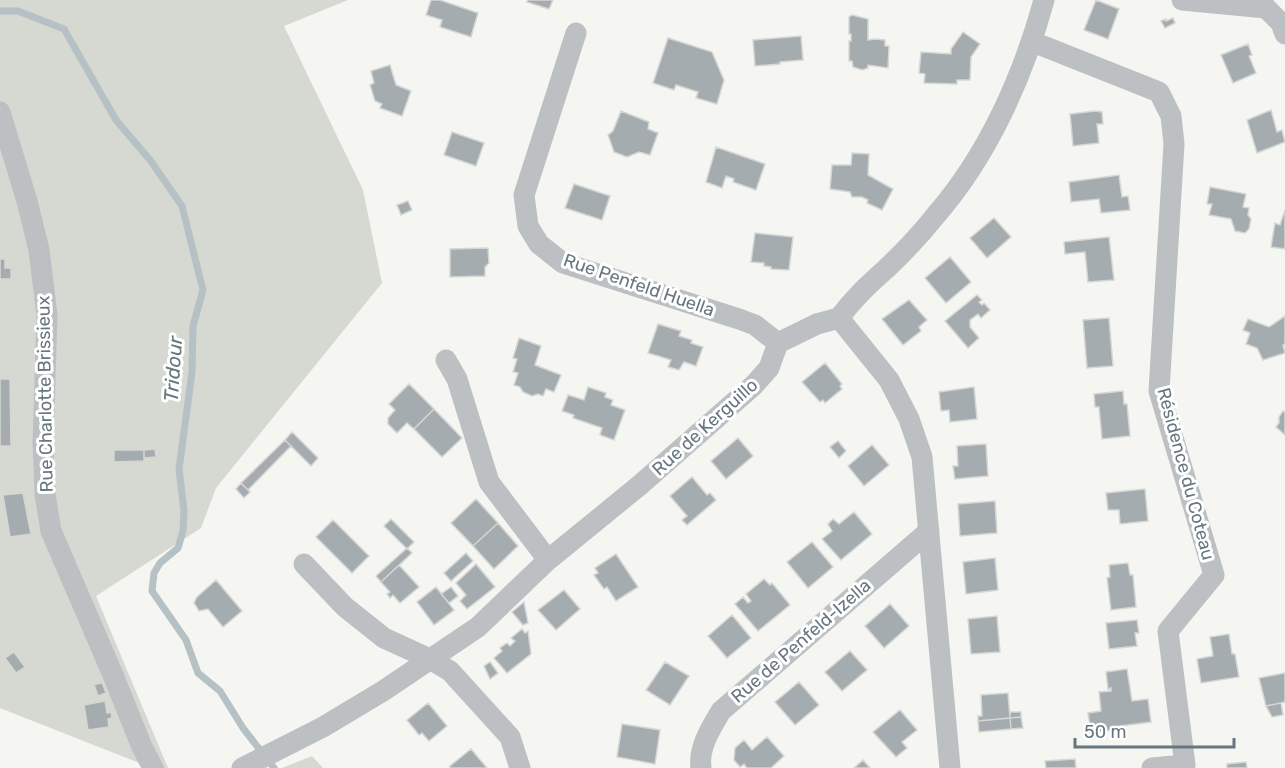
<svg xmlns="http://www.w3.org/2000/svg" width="1285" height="768" font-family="Rubik,sans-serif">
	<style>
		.green { fill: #d5d9d1 }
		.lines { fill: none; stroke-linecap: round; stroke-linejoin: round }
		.stream { stroke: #b5c1c4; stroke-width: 7 }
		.building { fill: #a4acb0; stroke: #d6d6d4; stroke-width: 1.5 }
		.street { stroke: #bcc0c3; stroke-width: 21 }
		.labels { text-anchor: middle; stroke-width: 6; stroke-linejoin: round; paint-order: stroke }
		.street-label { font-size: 18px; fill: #677780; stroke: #fff }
		.water-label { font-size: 20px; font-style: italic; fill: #63787d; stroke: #fff }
	</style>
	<rect width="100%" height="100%" fill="#f5f5f2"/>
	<path class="green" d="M0,0h348l-64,26 79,164 19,93 -166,205 -15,40 -105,68 72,172h-16l-152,-60z
		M312,756l11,12h-41z"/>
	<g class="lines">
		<path class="stream" d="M0,11h18l46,18 52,91 34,40 32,46 21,84 -10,36 -1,46 -13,97 5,42 -1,20 -5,17 -18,15 -6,10 -2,18 34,49 12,33 22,18 23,37 31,40"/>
	</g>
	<path class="building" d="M431,0h9l38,13 -7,24 -31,-10 2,-7 -16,-5z
		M528,0h25l-4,9 -22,-7z
		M1096,0l23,9 -11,30 -24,-9z
		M852,15l16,4v21l6,-1 11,1v6h4l-1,22 -20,-3v3l-6,2 -9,-3 -1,-6h-3v-20h2v-7h-2v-17z
		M1173,18l2,5 -10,5 -4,-7 5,-2v2z
		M963,32l17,12 -9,13 -1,23h-13v4l-33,-1 1,-9 -6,-1 2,-21 30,2v-5z
		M801,36l2,24 -23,2v2l-25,2 -2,-26z
		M668,38l44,14 12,28 -7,24 -21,-6 2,-6 -22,-7 -2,5 -21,-7z
		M1248,44l4,11 -3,1 7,17 -23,10 -12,-28z
		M390,65l6,20 15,6 -9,25 -22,-8 2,-4 -7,-3 -5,-16 4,-2 -3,-12z
		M1271,110l6,22 5,-2 3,12 -28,11 -10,-33z
		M621,111l28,11 -1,7 10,4 -8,22 -11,-3 -12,5 -13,-5 -6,-17 5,-4z
		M1095,111l7,1 1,12h-6l2,19 -26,3 -3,-32z
		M452,132l32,11 -8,23 -32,-11z
		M716,147l49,17 -9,26 -23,-8 1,-3 -8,-3 -4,12 -16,-6z
		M852,153l17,1 -1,21 25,14 -11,21 -15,-7 1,-3 -6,-3h-10l-2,-5 -20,-3 2,-24h19z
		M1119,175l3,22 6,-1 2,14 -29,3 -2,-14 -28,3 -2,-20z
		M574,184l36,12 -8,24 -37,-12z
		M1210,187l36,7 -3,13 6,1 -1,7 3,4 -2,10 -4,4 -10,-2 -4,-12 -22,-4 3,-11h-5z
		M408,201l4,9 -11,5 -4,-10z
		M1285,210v39l-14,-2 4,-24 5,2z
		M994,218l17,19 -24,21 -17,-20z
		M755,233l38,4 -4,33 -18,-1v-2l-7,-1v-3l-13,-1z
		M1109,237l5,43 -26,2 -3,-30 -20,2 -1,-12z
		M488,248l1,15 -4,4v9l-35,1v-28z
		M950,257l21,25 -25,21 -21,-25z
		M0,259h5v9h6v11h-11z
		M977,295l5,5 -3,2 3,3 2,-2 6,7 -9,8 -3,-4 -8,6v7l9,11 -11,10 -23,-27z
		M909,300l18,20 -8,7 2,4 -18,14 -21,-26z
		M1285,316v28l-2,1 2,8 -22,7 -6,-12 -11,-4 4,-11 -7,-3 5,-11 21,8z
		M1109,318l4,48 -26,2 -4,-48z
		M658,324l23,7 -2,5 13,4 -1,3 12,4 -7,19 -12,-4 -5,8 -11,-3 3,-7 -23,-7z
		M519,338l22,8 -6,19 26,10 -7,17 -8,-3 -3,7 -5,-2 -6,2 -9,-4 -3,-5 -6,-2 4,-12 -5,-1 4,-13 -4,-1z
		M825,363l17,21 -2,2 2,3 -17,14 -2,-3 -3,2 -18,-20z
		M0,379h10l1,67h-11z
		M409,384l25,25 -20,20 -7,-6 -10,10 -9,-9v-6l7,-8 -6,-6z
		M588,387l18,6 -1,4 8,3 -2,5 14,5 -11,30 -14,-5 2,-7 -29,-10 1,-3 -12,-4 6,-16 16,5z
		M974,387l3,32 -27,3 -1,-12 -8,1 -2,-19z
		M1123,391l1,13h3l3,32 -28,3 -3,-32h-4l-1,-13z
		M434,409l28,29 -20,19 -28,-28z
		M1283,411l2,1v23l-9,-8 3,-4v-6z
		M292,432l26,26 -7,8 -26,-26z
		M738,438l15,18 -27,23 -15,-18z
		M285,440l6,6 -43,44 -7,-7z
		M838,441l8,10 -7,7 -9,-11z
		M986,444l2,32 -33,3 -2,-13h5l-1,-20z
		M872,445l17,20 -25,21 -16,-20z
		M155,449l1,8 -12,1v-8z
		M114,450h30v11l-30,1z
		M692,477l15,18 3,-2 6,7 -29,25 -5,-5 5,-4 -17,-20z
		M241,483l9,9 -6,6 -8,-9z
		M1145,489l3,32 -28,3 -1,-14h-11l-2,-17z
		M23,493l8,41 -21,3 -7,-42z
		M476,499l22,24 -25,23 -22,-23z
		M995,501l2,32 -37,3 -2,-32z
		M854,512l18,22 -31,26 -19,-21 10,-8 -4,-7 5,-5 6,5z
		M391,519l23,23 -7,7 -23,-23z
		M333,520l36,36 -17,17 -36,-36z
		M498,523l20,23 -24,23 -21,-23z
		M812,542l21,25 -25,21 -21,-26z
		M407,548l5,5 -31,29 -5,-6z
		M466,553l7,8 -22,20 -7,-8z
		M616,554l22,33 -22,14 -9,-14 -3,2 -10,-14 4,-2 -3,-5z
		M995,558l3,32 -32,4 -3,-32z
		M1128,563l2,12h3l3,32 -25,3 -4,-32 3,-1 -1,-12z
		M476,564l19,23 -28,22 -7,-8 6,-6 -10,-12z
		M399,565l20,22 -19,16 -7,-8 -3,3 -3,-4 3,-2 -9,-10z
		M764,579l6,6 2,-2 18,22 -32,26 -23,-27 8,-7 5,6 3,-2 -5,-7z
		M216,580l26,31 -19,16 -15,-18 -9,2 -5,-8 3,-6z
		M436,587l18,23 -20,15 -17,-23z
		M451,587l7,9 -9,7 -8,-9z
		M564,590l16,19 -24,21 -18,-20z
		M524,602l4,21 -5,2 -11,-13z
		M890,604l19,22 -25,22 -19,-22z
		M732,615l19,23 -24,20 -19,-22z
		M997,616l3,36 -29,2 -3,-35z
		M1137,620l2,13h-4l2,13 -28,3 -3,-26z
		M522,629l3,4 3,-2 3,23 -24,19 -13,-15 8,-7 -2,-3 7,-5 3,3 5,-5 -4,-3z
		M1229,634l3,20h3l4,23 -38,6 -4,-24 16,-3 -3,-19z
		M850,651l17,19 -25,21 -17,-19z
		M14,652l11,15 -9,6 -11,-15z
		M490,662l8,11 -8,6 -6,-13z
		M665,662l24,14 -19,29 -24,-15z
		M1127,669l5,32 16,-2 3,23 -38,5v3l-22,3 -3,-20 13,-2 -2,-19 12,-1v-3l-3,1 -2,-17z
		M1285,673v29l-19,4 -7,-28z
		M102,682l4,11 -8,3 -4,-11z
		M799,682l20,23 -24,20 -20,-23z
		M1008,693l2,25 -32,3v-5h4l-1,-21z
		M105,701l2,12 4,-1 1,6 -4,1 1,8 -21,3 -4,-25z
		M428,703l19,23 -18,15 -7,-8 -3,2 -12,-15z
		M1281,703l2,12 -11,2 -6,-11z
		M900,710l17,20 -15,12 5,6 -11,9 -23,-25z
		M1010,712h11v5l-11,1z
		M1021,717l2,11 -12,1 -1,-11z
		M1010,718l1,11 -32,3 -1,-11z
		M622,724l38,6 -5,34 -38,-7z
		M767,737l17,19 -13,12h-24l-3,-4 -4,3 -6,-7 1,-12 9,-8 8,10z
		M471,749l16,19h-37v-2z
		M1075,759l1,9h-30l-1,-7z
		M863,760l7,8h-16z
		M1246,762l1,6h-20v-4z"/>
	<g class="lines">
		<path class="street" d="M1182,0l84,8 15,15 4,11
			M576,33l-52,162 4,31 11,18 24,19 176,56 16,6 23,18
			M1033,42l126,50 12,24 3,28 -15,247 55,184 -46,56 17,134 -33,3
			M0,112l27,89 12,49 8,65 -4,128 2,51 6,37 62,144 29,72 11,21
			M839,318l50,62 20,39 13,38 28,311
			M446,360l11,19 32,103 59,78
			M304,564l41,43 39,31 46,21 20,12 60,66 10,31
			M242,768l81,-41 60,-36 95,-64 70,-67 92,-75 114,-100 15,-17 9,-25 39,-19 22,-6c15,-20 29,-33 47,-49 18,-17 35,-35 50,-54 52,-60 87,-138 108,-215
			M701,768c-3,-20 10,-40 20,-57l208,-180"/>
	</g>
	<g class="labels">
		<g class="street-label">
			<text transform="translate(639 285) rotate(19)" y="6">Rue Penfeld Huella</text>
			<text transform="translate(45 394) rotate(-91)" y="6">Rue Charlotte Brissieux</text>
			<text transform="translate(705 427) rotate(-42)" y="6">Rue de Kerguillo</text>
			<text transform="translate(1186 474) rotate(75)" y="6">Résidence du Coteau</text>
			<text transform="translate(801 641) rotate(-41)" y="6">Rue de Penfeld-Izella</text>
		</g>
		<g class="water-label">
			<text transform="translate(173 369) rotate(-86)" y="7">Tridour</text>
		</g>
	</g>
	<path d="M1075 738v9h159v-9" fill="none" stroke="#677780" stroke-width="3"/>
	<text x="1084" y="738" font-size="18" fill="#677780" stroke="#ffffff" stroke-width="4.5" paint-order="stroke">50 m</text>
</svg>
